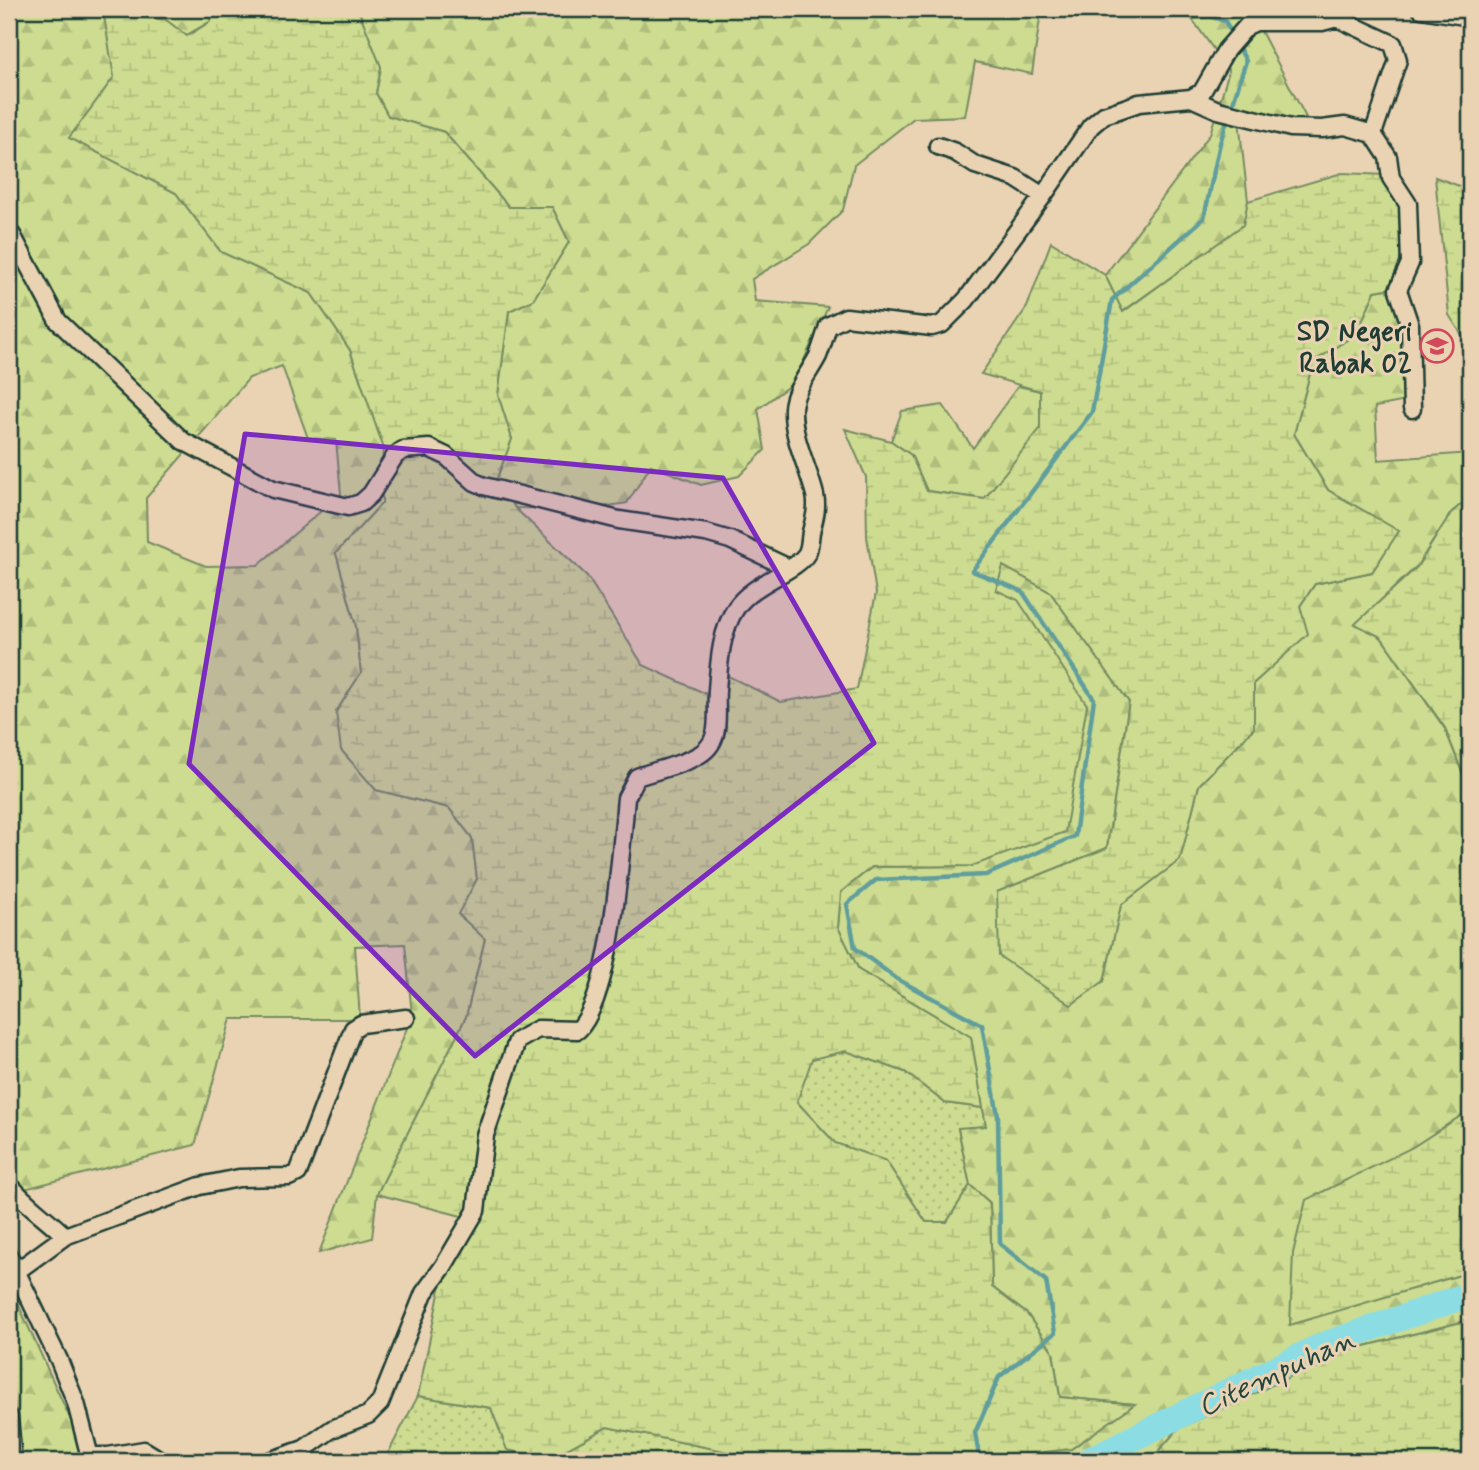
<svg xmlns="http://www.w3.org/2000/svg" width="1479" height="1470" font-family="Mynerve,sans-serif">
	<style>
		.grass { fill: url(#grass-dots); stroke: #768c62; stroke-width: 2 }
		.forest { fill: url(#forest-firs); stroke: #768c62; stroke-width: 2; fill-rule: evenodd }
		.wetland { fill: url(#wetland-marsh); stroke: #768c62; stroke-width: 2 }
		.lines { fill: none; stroke-linecap: round; stroke-linejoin: round }
		.stream { stroke: #609d9d; stroke-width: 4.5 }
		.river { stroke: #8cdde3; stroke-width: 26 }
		.minor-casing { stroke: #1f3d34; stroke-width: 21 }
		.minor { stroke: #ead3b3; stroke-width: 16 }
		.marked { fill: #7b2cbf; fill-opacity: 0.2; stroke: #7b2cbf; stroke-width: 5; stroke-linejoin: round }
		.labels { text-anchor: middle; stroke-width: 6; stroke-linejoin: round; paint-order: stroke }
		.poi-label { font-size: 28px; font-weight: bold; fill: #1f3d34; stroke: #ead3b3; text-anchor: end }
		.water-label { font-size: 30px; font-style: italic; fill: #24453d; stroke: #ead3b3 }
	</style>
	<defs>
		<pattern id="grass-dots" width="8" height="8" patternUnits="userSpaceOnUse" patternTransform="scale(1.75)"><rect width="8" height="8" fill="#cddc90"/><path d="M2 2h.1M6 6h.1" fill="none" stroke="#b0be7d" stroke-width="1.8" stroke-linecap="round"/></pattern>
		<pattern id="forest-firs" width="22" height="20" patternUnits="userSpaceOnUse" patternTransform="scale(1.75)"><rect width="22" height="20" fill="#cddc90"/><path d="M5 1l3.5 6h-7zM16 11l3.5 6h-7z" fill="#b0be7d"/></pattern>
		<pattern id="wetland-marsh" width="20" height="14" patternUnits="userSpaceOnUse" patternTransform="scale(1.75)"><rect width="20" height="14" fill="#cddc90"/><path d="M1 5h8M5 5V1M11 12h8M15 12V8" fill="none" stroke="#b0be7d"/></pattern>
	</defs>
	<rect width="100%" height="100%" fill="#ead3b3"/>
	<filter id="ink" filterUnits="userSpaceOnUse"><feTurbulence type="fractalNoise" baseFrequency=".0143" numOctaves="2"/><feDisplacementMap in="SourceGraphic" scale="14" xChannelSelector="R" yChannelSelector="G"/><feConvolveMatrix kernelMatrix="1 2 1 2 8 2 1 2 1" color-interpolation-filters="sRGB"/></filter>
	<g filter="url(#ink)">
		<path class="grass" d="M846,1051l59,21 40,31 38,5 3,18 -28,3 12,56 -23,37h-21l-40,-61 -51,-18 -38,-41 14,-43z
			M418,1396l73,12 17,42 41,9 58,-32 156,32 75,2h-454z"/>
		<path class="forest" d="M9,9h205l-3,12 -97,56 -44,61 106,55 45,59 90,41 39,57 33,96 -1,57 -46,50 20,73 5,47 -25,39 40,78 73,18 23,30 5,41 -18,35 26,25 -19,78 -89,177 -5,44 -53,15 93,-238 -7,-71 -50,2 5,73h-129l-36,126 -186,48zM282,366l26,72 28,2 5,54 -83,71 -52,1 -59,-24 -1,-44 103,-120z
			M358,9h686l-3,2 -9,63 -57,-12 -10,54 -51,2 -60,47 -11,45 -34,34 -57,35 3,22 73,6 -34,75 -36,27 7,41 -26,26 -38,9 -50,-20 -24,38 -38,6 -74,-1 -18,-30 15,-39 -14,-44 11,-84 24,-11 36,-58 -17,-35h-43l-65,-75 -56,-16 -12,-23 5,-26z
			M1252,14l61,117 -74,-11 9,81 -4,24 -122,87 -17,-37 105,-141 19,-63 -37,-52z
			M1398,287l8,114 -31,6 3,53 92,-7v44l-19,16 -34,53 -61,58 25,13 64,92 25,63v32l-8,35h8v251l-57,37 -123,177 180,-52v48l-125,31 -167,78 -28,32h-184l105,-12 63,-45 -74,-7 -7,-45 -26,-38 -35,-27 -2,-84 -20,-18 -12,-57 28,-2 -15,-89 -112,-67 -21,-42 3,-36 31,-25 100,-1 24,-276 7,-25 47,27 79,110 -22,146 -110,44 107,89 17,-76 59,-45 19,-75 55,-57v-45l53,-49 -7,-28 15,-22 57,-12 26,-41 -70,-41 -34,-56 19,-72 44,-29 18,-42z
			M1018,386l22,5v38l-56,70 -57,-8 -16,-36 -20,-14 11,-30 41,-6 30,43z
			M9,1284l74,163 4,14h-65l-10,-79 -3,-6z"/>
		<path class="wetland" d="M214,9h144l23,58 -5,26 12,23 56,16 65,75h43l17,35 -36,58 -24,11 -11,84 14,44 -15,39 18,30 72,68 56,89 70,32 5,-26 63,31 76,-13 19,-96 -9,-56 -1,-60 -21,-48 46,12 20,14 16,36 57,8 56,-70v-38l-59,-17 46,-67 24,-65 54,33 18,37 120,-87 5,-24 94,-28 44,2 18,24 -6,88 -23,4 -18,42 -44,29 -19,72 34,56 71,41 -27,41 -57,12 -15,22 8,28 -54,49v45l-55,57 -19,75 -59,45 -17,76 -33,24 -72,-49 -2,-64 110,-44 22,-146 -79,-110 -47,-26 -7,24 22,10 69,105 -22,127 -93,34 -100,1 -31,25 -3,35 21,43 112,67 12,71 -38,-5 -40,-31 -59,-21 -34,8 -15,43 38,41 51,18 40,61h21l23,-37 20,18 2,84 35,27 26,38 7,45 75,7 -64,45 -105,12 -203,-2 -156,-32 -58,32 -42,-9 -16,-42 -73,-12 24,-117 27,-61 -92,-24 89,-177 19,-78 -27,-25 19,-35 -5,-41 -23,-30 -73,-18 -35,-40 -5,-38 25,-39 -5,-47 -20,-73 46,-50 1,-57 -33,-96 -39,-57 -90,-41 -45,-59 -107,-55 45,-61 -10,-61 61,3 22,17 24,-15z
			M1435,177l35,13v219l-6,-71 -15,-23z
			M1470,497v295l-25,-64 -64,-91 -26,-13 62,-57 34,-54z
			M1470,1110v162l-180,53 3,-72 13,-53 107,-53z
			M1470,1320v135l-4,6h-316l28,-32 167,-78z"/>
		<g class="lines">
			<path class="stream" d="M1187,9l38,12 21,40 -15,48
				M980,1461l-5,-28 24,-56 56,-44 -9,-52 -46,-37 -2,-128 -16,-91 -85,-46 -42,-31 -8,-44 29,-24 110,-5 89,-39 19,-137 -72,-108 -50,-20 120,-159 20,-112 92,-82 16,-75 8,-26"/>
			<path class="river" d="M1087,1461l236,-116 147,-51"/>
			<defs>
				<path id="minor" d="M1421,9l49,8
					M1337,18l56,26 5,16 -25,74 15,23 3,21 17,26 2,59 -12,27 12,35 2,84
					M1191,98l27,12 73,18 31,1 23,-3 28,8
					M938,146l17,6 20,13 40,13 28,18
					M9,234l3,1 46,86 125,120 90,48 75,18 13,-4 10,-9 24,-38 8,-6 26,-2 17,8 29,26 9,4 135,34 87,13 24,7 59,28
					M10,1185c16,20 37,33 55,51
					M9,1256l50,104 17,43 15,58
					M17,1271l48,-35 135,-50 39,-8 50,-1 9,-4 55,-144 8,-5 45,-6
					M9,1417l4,44
					M90,1456h18l36,-6 18,11
					M269,1461l35,-12 28,-20 36,-14 12,-12 44,-110 19,-26 33,-56 9,-76 32,-94 21,-12 40,1c34,-33 43,-181 48,-232l11,-21c19,-7 42,-11 60,-21 27,-14 18,-42 20,-66 2,-27 4,-60 19,-82 16,-25 61,-37 71,-55 3,-6 3,-15 4,-21 3,-12 7,-24 4,-37 -7,-29 -23,-56 -22,-87 1,-18 17,-36 25,-52 4,-10 7,-20 10,-30l18,-9 86,10 10,-3 24,-24 77,-104 48,-70 13,-11 35,-12 52,-5 11,-6 24,-42 21,-24 9,-4h66l15,-4 6,-9"/>
			</defs>
			<use href="#minor" class="minor-casing"/>
			<use href="#minor" class="minor"/>
		</g>
	</g>
	<path class="marked" d="M245,434l478,44 151,265 -399,313 -286,-292z"/>
	<defs>
		<symbol id="school-ring" viewBox="-11 -11 22 22"><circle r="9.5" fill="#ead3b3" stroke="#d1495b" stroke-width="1.5"/><path d="M0-5L7-2L0 1L-7-2ZM-4 1L0 2.5L4 1V4Q0 6-4 4Z" fill="#d1495b"/></symbol>
	</defs>
	<g fill-rule="evenodd">
		<use href="#school-ring" x="1418" y="327" width="38" height="38"/>
	</g>
	<g class="labels">
		<g class="poi-label">
			<text x="1412" y="340">SD Negeri<tspan x="1412" dy="32">Rabak 02</tspan></text>
		</g>
		<g class="water-label">
			<text transform="translate(1276 1372) rotate(-25)" y="10">Citempuhan</text>
		</g>
	</g>
	<rect width="1479" height="1470" fill="none" stroke="#ead3b3" stroke-width="35"/>
	<rect x="18" y="18" width="1444" height="1435" fill="none" stroke="#1f3d34" stroke-width="2.5" filter="url(#ink)"/>
</svg>
